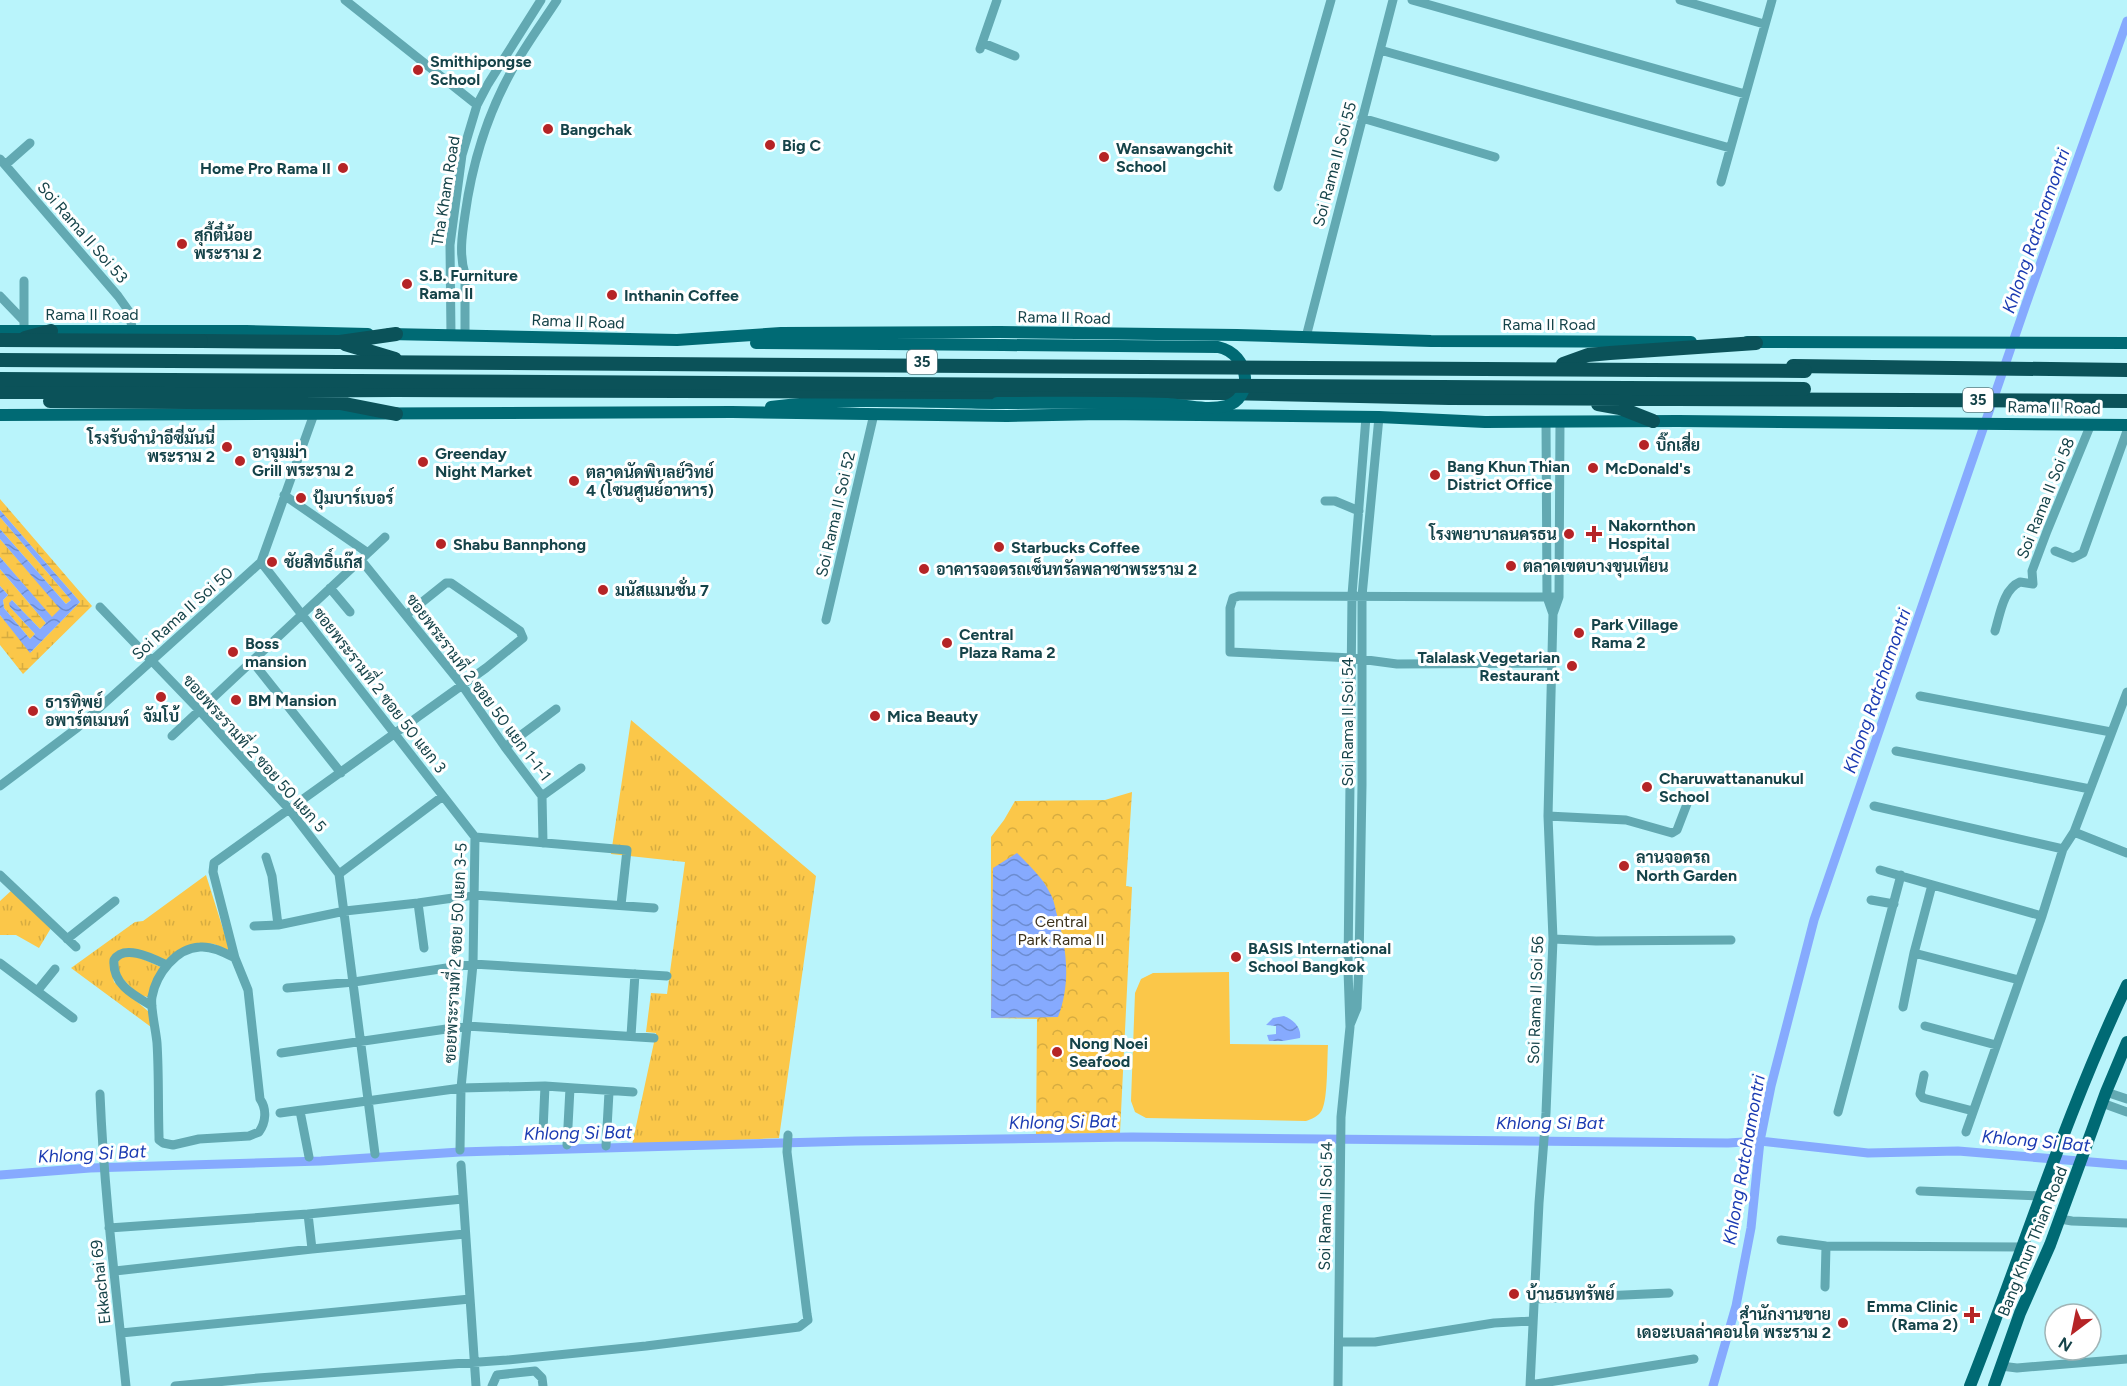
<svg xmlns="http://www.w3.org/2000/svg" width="2127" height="1386" font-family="Figtree,Sarabun,sans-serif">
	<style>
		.grass { fill: url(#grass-tufts) }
		.forest { fill: url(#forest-crowns) }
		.wetland { fill: url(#wetland-marsh) }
		.pitch { fill: #fbc749 }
		.water { fill: url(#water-waves) }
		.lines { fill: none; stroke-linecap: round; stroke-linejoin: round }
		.canal { stroke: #86aafe; stroke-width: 9 }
		.minor { stroke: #62a9b2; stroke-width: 9 }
		.major { stroke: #006a74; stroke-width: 12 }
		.highway { stroke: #0b5259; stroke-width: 14 }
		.major-bridge { stroke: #006a74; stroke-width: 12 }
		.highway-bridge { stroke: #0b5259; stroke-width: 14 }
		.poi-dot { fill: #b52426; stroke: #fff; stroke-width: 2 }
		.labels { text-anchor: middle; stroke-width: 6; stroke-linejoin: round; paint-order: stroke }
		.shield { fill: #fff; stroke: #5b7b80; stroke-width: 1.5 }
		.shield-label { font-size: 15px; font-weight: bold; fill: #154349 }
		.poi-label { font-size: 16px; font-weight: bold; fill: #154349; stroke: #fff; text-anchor: start }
		.street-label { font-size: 16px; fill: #154349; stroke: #fff }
		.park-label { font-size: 16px; fill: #3d331d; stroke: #fff }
		.water-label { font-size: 18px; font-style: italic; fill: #1b3bb2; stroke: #fff }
	</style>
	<defs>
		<pattern id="grass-tufts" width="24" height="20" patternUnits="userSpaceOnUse" patternTransform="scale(1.5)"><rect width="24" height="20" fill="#fbc749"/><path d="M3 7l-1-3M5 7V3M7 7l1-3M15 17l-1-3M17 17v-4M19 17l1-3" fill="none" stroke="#d6ac41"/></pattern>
		<pattern id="forest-crowns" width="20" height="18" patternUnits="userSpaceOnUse" patternTransform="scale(1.5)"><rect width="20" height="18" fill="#fbc749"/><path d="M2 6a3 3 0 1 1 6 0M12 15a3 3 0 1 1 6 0" fill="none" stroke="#d6ac41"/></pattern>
		<pattern id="wetland-marsh" width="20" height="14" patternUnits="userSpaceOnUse" patternTransform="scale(1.5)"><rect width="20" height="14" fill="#fbc749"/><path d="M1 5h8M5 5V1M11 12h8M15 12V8" fill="none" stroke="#d6ac41"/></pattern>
		<pattern id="water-waves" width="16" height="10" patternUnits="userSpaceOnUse" patternTransform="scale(1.5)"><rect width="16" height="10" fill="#86aafe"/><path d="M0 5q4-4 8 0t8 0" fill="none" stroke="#6c8cd0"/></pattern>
	</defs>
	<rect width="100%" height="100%" fill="#b9f4fb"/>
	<path class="grass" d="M631,720l185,156 -37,262 -147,7 24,-112 -10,-1 5,-39 16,1 18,-132 -74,-8z
		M206,875l24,76 -16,-7 -13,-1 -36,18 -40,-11 -15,16 4,16 35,30 2,15 -80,-59 64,-46 8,-1z
		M12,890l39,38 -12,20 -23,-13h-16v-34z
		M121,956l17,1 23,10 -13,30 -10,-2 -17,-18 -4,-13z"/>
	<path class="forest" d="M1132,792l-6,94 6,1 -12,246 -84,1 1,-115 -46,-1v-181l13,-17 11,-19 90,-1z"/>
	<path class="wetland" d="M0,499l92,107 -69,68 -23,-29v-30l31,37 49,-50 -80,-92z
		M0,517l71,83 -5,4 -66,-75z
		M0,539l61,70 -9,9 -52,-61z
		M0,569l46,54 -6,6 -28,-29 -2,3v4l25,27 -5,5 -26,-31 -1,-8 5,-5 -8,-9z"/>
	<path class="pitch" d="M1229,972l1,72 98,1c-1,14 0,54 -6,65 -3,6 -10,9 -16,11l-160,-3 -11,-6 -4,-11 4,-108 6,-14 12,-6z"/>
	<path class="water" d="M0,510l80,92 -50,51 -30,-38v-29l8,9 -5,5 1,8 26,31 5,-5 -25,-27 -1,-4 3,-3 28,29 6,-6 -46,-54v-12l52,60 8,-8 -60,-70v-10l66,75 5,-4 -71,-83z
		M1017,853c12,12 26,25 33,40 4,6 5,15 7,22 10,34 14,68 1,102l-67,1 2,-150z
		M1284,1016c9,3 18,12 16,22l-17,3h-14l-2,-6 9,-1v-8l-10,-1 7,-7z"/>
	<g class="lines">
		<path class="canal" d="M0,1175l90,-7 231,-7 139,-9 395,-11 277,-4 596,6 32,-2 108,12 90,-2 169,14
			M1713,1386l23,-80 15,-78 9,-87 11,-55 43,-166 212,-616 101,-283"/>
		<path class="minor" d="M345,0l132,105
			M1412,0l333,94
			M1680,0l84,24
			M983,43l32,13
			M980,49l17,-49
			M1380,50l350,98
			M1362,118l133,39
			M0,159l118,137 10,14 5,21
			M5,165l25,-22
			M1721,182l51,-182
			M1278,187l53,-187
			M0,296l23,24
			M24,331v-50
			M451,335l-1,-90 12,-90 15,-50 11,-21 53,-84
			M465,335v-61c-6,-19 -3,-39 0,-59 7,-51 22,-100 47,-145 13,-24 30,-47 45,-70
			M1306,337l87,-337
			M1546,421l1,176 6,17 6,-17 1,-175
			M284,495l84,58
			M1325,501h10l24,10
			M2055,551l18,7 10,-5 44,-122
			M361,560l101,125 43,62 37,49 1,47
			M261,562l214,275
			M330,588l20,24
			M100,607l99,103 90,99 50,65 36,280
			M826,620l48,-206
			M1995,631c5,-16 8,-42 25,-49l13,2 -1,-13 15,-40 44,-107
			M252,661l89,112
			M1552,663l-155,1 -45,-6 -122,-6v-44l3,-10 6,-2 320,1
			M1920,696l191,36
			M172,736l213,-199
			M505,747l51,-38
			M1896,751l194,38
			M0,786l77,-58 184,-166 53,-148
			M542,796l39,-28
			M1874,806l189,43
			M1548,816l78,4 46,13 5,-3 10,-26
			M2074,832l53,21
			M266,857l6,19 6,49
			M1880,870l162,46
			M339,874l104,-78
			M0,875l76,72
			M1871,900l23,4
			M418,903l6,45
			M254,926l24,-1 67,-14 73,-8 56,-8 180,13
			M67,939l48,-38
			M1553,939l43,2 135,-1
			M1914,953l105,27
			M235,958c-10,-5 -23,-12 -35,-11 -24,1 -44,27 -48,50 -2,9 4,34 5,46 2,31 1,62 2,93v4l4,3 10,2 26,-6 50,-3 10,-4c7,-10 8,-23 1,-33l-12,-109 -13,-32 -22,-86 1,-9 272,-195 37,-30 -3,-7 -69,-48h-5l-40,32
			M0,963l73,55
			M287,988l67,-6 119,-18 194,12
			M38,990l17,-21
			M152,1006c-19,-11 -40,-22 -38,-46 10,-17 40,-1 53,5
			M1903,1007l11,-54 18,-68
			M1350,1025l7,-17 2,-44 3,-179v-189l17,-179
			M1925,1026l71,19
			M631,1036l4,-62
			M281,1053l186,-27 187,12
			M1924,1075l-4,19 3,4 50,13
			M2106,1092l21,7
			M100,1094c4,98 16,195 26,292
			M2102,1103l25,9
			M300,1111l9,46
			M1838,1112l63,-237
			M280,1113l181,-25 84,-2 88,6
			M543,1131l2,-45
			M1966,1132l76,-216 21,-67 11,-17 53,-140
			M567,1145l3,-57
			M606,1146l3,-54
			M460,1150l1,-62 12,-124 2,-127 152,13 -6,55
			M461,1165l15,221
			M1920,1191l121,5
			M308,1214l4,35
			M2060,1219l12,2 55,2
			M109,1228l199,-14 155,-15
			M1781,1240l45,6 197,1
			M115,1271l197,-22 153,-15
			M1825,1287l1,-41
			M1535,1299l134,-6
			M121,1333l349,-34
			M1339,1342h36l119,-19 39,-2
			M2001,1366l16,2 110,-9
			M1530,1385l164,-26
			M175,1386l83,-8 249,-18 139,-14 153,-19 9,-7 -1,-6 -20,-162 1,-17
			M492,1386l5,-11 38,-4 7,7 1,8
			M1338,1386l3,-269 9,-90 -2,-57 4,-375 14,-178
			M1530,1386l9,-183 7,-90 7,-174 -5,-123 5,-202"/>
		<path class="major" d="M0,331h246l122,3
			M389,334l288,6 104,-7 219,-1 237,3 194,6 260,1
			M1747,342l380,1
			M756,343l247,2
			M771,407c74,-10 151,-5 226,-4
			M0,415l732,-3 275,4 94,-2 278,3 106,5 193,-1 449,4
			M1970,1386c53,-134 95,-271 157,-401
			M1994,1386l26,-73 30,-68 56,-153 21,-50"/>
		<path class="highway" d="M25,338l26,-7
			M201,341l139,1 56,-8
			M345,344l50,15
			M1563,364l25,-9 22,-2 146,-10
			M1793,366l334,4
			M0,392l396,-2 826,3 227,5 678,3
			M50,401l290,2 56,11
			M1598,404l22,4 33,13"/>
		<path class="major-bridge" d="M997,403c57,0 113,-1 170,1 18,1 40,7 59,2 28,-7 25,-52 -8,-59l-215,-2"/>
		<path class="highway-bridge" d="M0,340l201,1
			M0,360l1805,11
			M0,379l1804,10"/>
	</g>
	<g class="poi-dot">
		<circle cx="418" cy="70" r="6"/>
		<circle cx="548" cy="129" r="6"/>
		<circle cx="770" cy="145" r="6"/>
		<circle cx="1104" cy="157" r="6"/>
		<circle cx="343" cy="168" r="6"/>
		<circle cx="182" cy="244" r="6"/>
		<circle cx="407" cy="284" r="6"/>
		<circle cx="612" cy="295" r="6"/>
		<circle cx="1644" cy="445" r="6"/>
		<circle cx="227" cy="447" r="6"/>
		<circle cx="240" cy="461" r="6"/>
		<circle cx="423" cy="462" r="6"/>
		<circle cx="1593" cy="468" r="6"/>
		<circle cx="1435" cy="475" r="6"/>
		<circle cx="574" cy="481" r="6"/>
		<circle cx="301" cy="498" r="6"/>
		<circle cx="1569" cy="534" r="6"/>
		<path d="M1591 525h6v6h6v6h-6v6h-6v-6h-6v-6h6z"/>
		<circle cx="441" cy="544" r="6"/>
		<circle cx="999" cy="547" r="6"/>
		<circle cx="272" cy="562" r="6"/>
		<circle cx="1511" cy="566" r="6"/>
		<circle cx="924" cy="569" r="6"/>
		<circle cx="603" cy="590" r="6"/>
		<circle cx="1579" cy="633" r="6"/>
		<circle cx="947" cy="643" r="6"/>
		<circle cx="233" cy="652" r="6"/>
		<circle cx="1572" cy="666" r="6"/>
		<circle cx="161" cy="697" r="6"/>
		<circle cx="236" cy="700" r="6"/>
		<circle cx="33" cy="711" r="6"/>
		<circle cx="875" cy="716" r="6"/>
		<circle cx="1647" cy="787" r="6"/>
		<circle cx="1624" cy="866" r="6"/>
		<circle cx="1236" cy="957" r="6"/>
		<circle cx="1057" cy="1052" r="6"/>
		<circle cx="1514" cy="1294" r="6"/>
		<path d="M1969 1306h6v6h6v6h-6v6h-6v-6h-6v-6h6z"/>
		<circle cx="1843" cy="1323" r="6"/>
	</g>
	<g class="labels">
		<g class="shield">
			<rect x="907" y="350" width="30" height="24" rx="4.5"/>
			<rect x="1963" y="388" width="30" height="24" rx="4.5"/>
		</g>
		<g class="shield-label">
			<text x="922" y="367">35</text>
			<text x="1978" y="405">35</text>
		</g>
		<g class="poi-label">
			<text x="430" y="67">Smithipongse<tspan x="430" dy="18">School</tspan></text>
			<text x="560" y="135">Bangchak</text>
			<text x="782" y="151">Big C</text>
			<text x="1116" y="154">Wansawangchit<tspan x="1116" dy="18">School</tspan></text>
			<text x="331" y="174" text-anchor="end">Home Pro Rama II</text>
			<text x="194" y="241">สุกี้ตี๋น้อย<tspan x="194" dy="18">พระราม 2</tspan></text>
			<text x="419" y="281">S.B. Furniture<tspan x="419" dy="18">Rama II</tspan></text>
			<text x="624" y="301">Inthanin Coffee</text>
			<text x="215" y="444" text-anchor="end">โรงรับจำนำอีซี่มันนี่<tspan x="215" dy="18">พระราม 2</tspan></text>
			<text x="1656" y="451">บิ๊กเสี่ย</text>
			<text x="252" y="458">อาจุมม่า<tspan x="252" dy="18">Grill พระราม 2</tspan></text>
			<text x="435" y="459">Greenday<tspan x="435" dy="18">Night Market</tspan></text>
			<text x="1447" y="472">Bang Khun Thian<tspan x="1447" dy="18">District Office</tspan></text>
			<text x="1605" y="474">McDonald's</text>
			<text x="586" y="478">ตลาดนัดพิบูลย์วิทย์<tspan x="586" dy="18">4 (โซนศูนย์อาหาร)</tspan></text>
			<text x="313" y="504">ปุ้มบาร์เบอร์</text>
			<text x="1608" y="531">Nakornthon<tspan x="1608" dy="18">Hospital</tspan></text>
			<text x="1557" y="540" text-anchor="end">โรงพยาบาลนครธน</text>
			<text x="453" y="550">Shabu Bannphong</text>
			<text x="1011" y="553">Starbucks Coffee</text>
			<text x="284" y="568">ชัยสิทธิ์แก๊ส</text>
			<text x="1523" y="572">ตลาดเขตบางขุนเทียน</text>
			<text x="936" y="575">อาคารจอดรถเซ็นทรัลพลาซาพระราม 2</text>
			<text x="615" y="596">มนัสแมนชั่น 7</text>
			<text x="1591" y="630">Park Village<tspan x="1591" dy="18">Rama 2</tspan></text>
			<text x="959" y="640">Central<tspan x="959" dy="18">Plaza Rama 2</tspan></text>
			<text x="245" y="649">Boss<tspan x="245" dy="18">mansion</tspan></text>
			<text x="1560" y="663" text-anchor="end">Talalask Vegetarian<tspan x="1560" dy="18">Restaurant</tspan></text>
			<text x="248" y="706">BM Mansion</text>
			<text x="45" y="708">ธารทิพย์<tspan x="45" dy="18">อพาร์ตเมนท์</tspan></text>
			<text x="161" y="722" text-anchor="middle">จัมโบ้</text>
			<text x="887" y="722">Mica Beauty</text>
			<text x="1659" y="784">Charuwattananukul<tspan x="1659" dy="18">School</tspan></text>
			<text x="1636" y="863">ลานจอดรถ<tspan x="1636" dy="18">North Garden</tspan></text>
			<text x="1248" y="954">BASIS International<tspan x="1248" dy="18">School Bangkok</tspan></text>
			<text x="1069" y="1049">Nong Noei<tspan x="1069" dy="18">Seafood</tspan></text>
			<text x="1526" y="1300">บ้านธนทรัพย์</text>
			<text x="1958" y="1312" text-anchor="end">Emma Clinic<tspan x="1958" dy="18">(Rama 2)</tspan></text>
			<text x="1831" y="1320" text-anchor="end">สำนักงานขาย<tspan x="1831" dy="18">เดอะเบลล่าคอนโด พระราม 2</tspan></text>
		</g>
		<g class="street-label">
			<text transform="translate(1334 164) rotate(-75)" y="6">Soi Rama II Soi 55</text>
			<text transform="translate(445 191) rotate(-81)" y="6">Tha Kham Road</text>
			<text transform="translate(83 232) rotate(49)" y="6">Soi Rama II Soi 53</text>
			<text x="92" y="320">Rama II Road</text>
			<text transform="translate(1064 317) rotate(1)" y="6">Rama II Road</text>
			<text transform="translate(578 321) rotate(2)" y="6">Rama II Road</text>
			<text x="1549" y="330">Rama II Road</text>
			<text transform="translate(2054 407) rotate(1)" y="6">Rama II Road</text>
			<text transform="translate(2045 498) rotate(-68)" y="6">Soi Rama II Soi 58</text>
			<text transform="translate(835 514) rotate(-77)" y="6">Soi Rama II Soi 52</text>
			<text transform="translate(182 613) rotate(-42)" y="6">Soi Rama II Soi 50</text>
			<text transform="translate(479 687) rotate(53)" y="6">ซอยพระรามที่ 2 ซอย 50 แยก 1-1-1</text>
			<text transform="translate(380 690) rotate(52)" y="6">ซอยพระรามที่ 2 ซอย 50 แยก 3</text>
			<text transform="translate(1347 722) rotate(-90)" y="6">Soi Rama II Soi 54</text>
			<text transform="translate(255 753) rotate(48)" y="6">ซอยพระรามที่ 2 ซอย 50 แยก 5</text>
			<text transform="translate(455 953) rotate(-87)" y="6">ซอยพระรามที่ 2 ซอย 50 แยก 3-5</text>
			<text transform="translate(1535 1000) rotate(-88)" y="6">Soi Rama II Soi 56</text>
			<text transform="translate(1325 1206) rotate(-89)" y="6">Soi Rama II Soi 54</text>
			<text transform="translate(2032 1241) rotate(-68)" y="6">Bang Khun Thian Road</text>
			<text transform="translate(100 1282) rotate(-96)" y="6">Ekkachai 69</text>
		</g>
		<g class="park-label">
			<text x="1061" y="927">Central<tspan x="1061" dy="18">Park Rama II</tspan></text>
		</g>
		<g class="water-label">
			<text transform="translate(2036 231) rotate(-71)" y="6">Khlong Ratchamontri</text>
			<text transform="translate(1877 691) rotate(-71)" y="6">Khlong Ratchamontri</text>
			<text transform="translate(1063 1122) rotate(-1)" y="6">Khlong Si Bat</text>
			<text x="1550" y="1129">Khlong Si Bat</text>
			<text transform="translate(578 1133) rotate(-1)" y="6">Khlong Si Bat</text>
			<text transform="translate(2036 1141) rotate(5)" y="6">Khlong Si Bat</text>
			<text transform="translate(92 1154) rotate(-3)" y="6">Khlong Si Bat</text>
			<text transform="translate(1744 1160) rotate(-80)" y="6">Khlong Ratchamontri</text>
		</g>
	</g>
	<g transform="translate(2073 1332) rotate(212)"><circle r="28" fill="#ffffff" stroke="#a1b4b6" stroke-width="1.5"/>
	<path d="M0-4.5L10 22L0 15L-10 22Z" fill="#b52426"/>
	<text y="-9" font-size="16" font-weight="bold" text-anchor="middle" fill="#154349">N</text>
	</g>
</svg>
